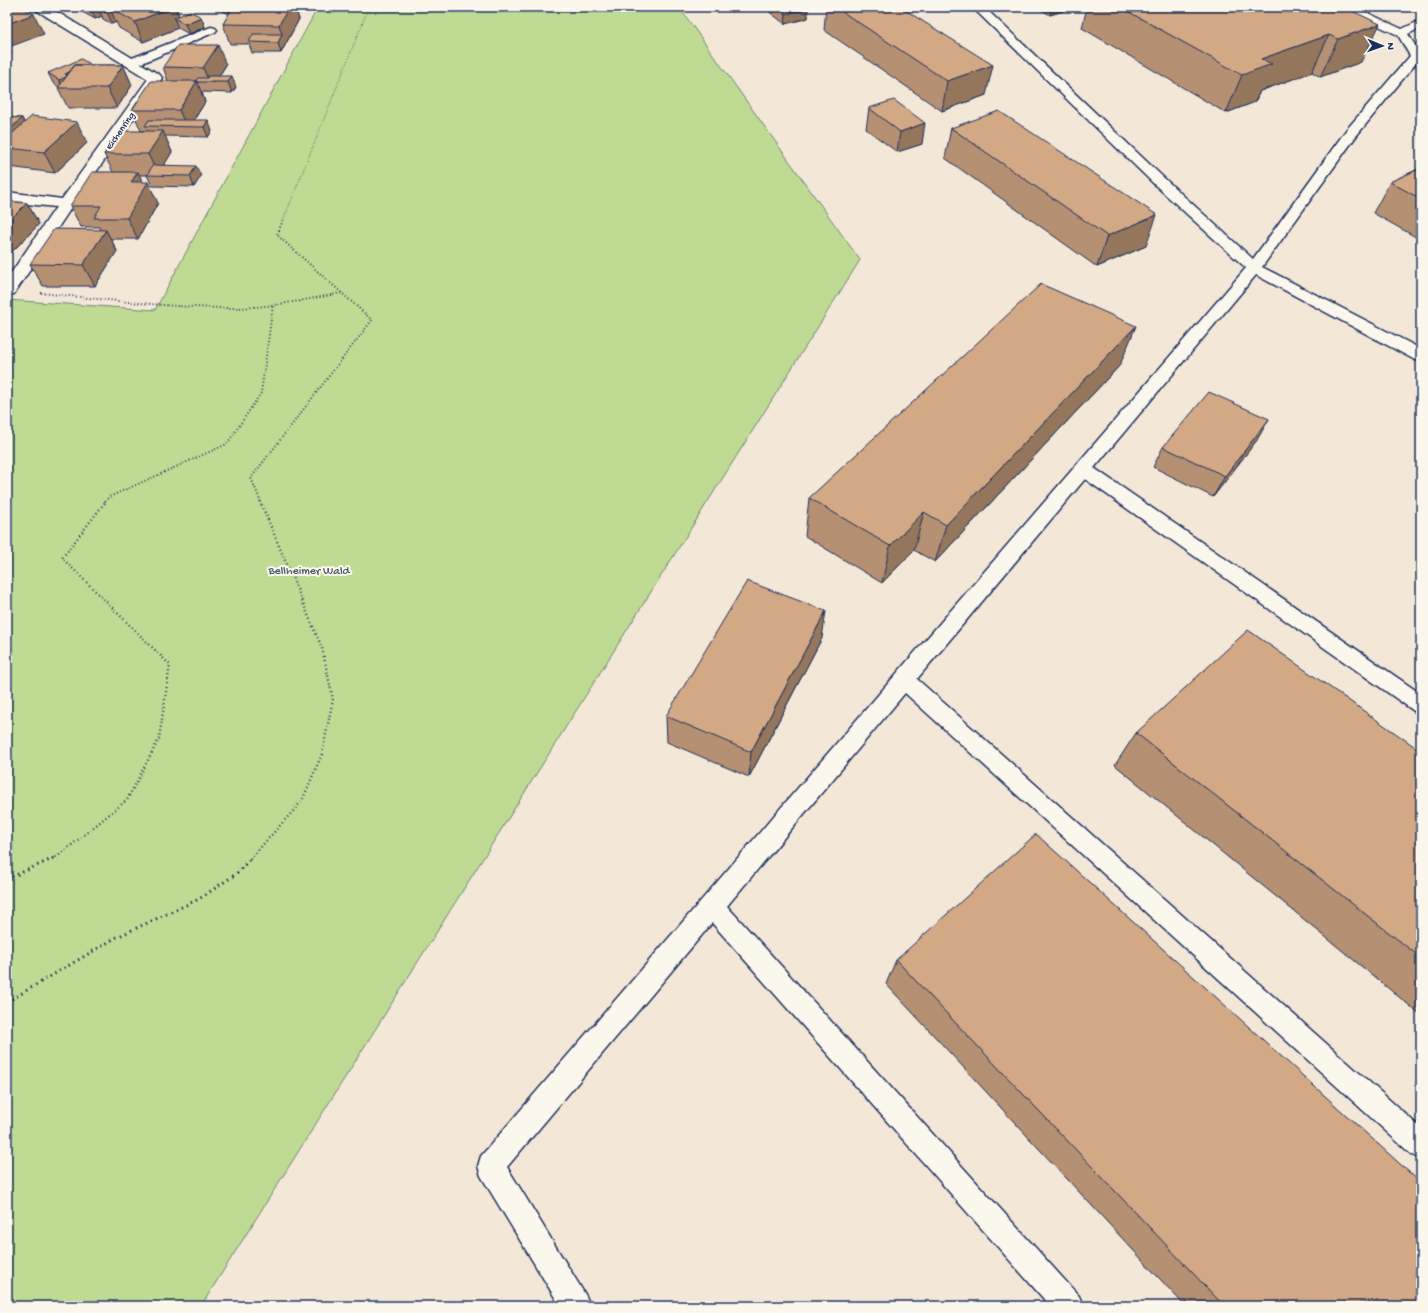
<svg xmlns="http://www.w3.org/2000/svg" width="1428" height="1313" font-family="'Gochi Hand',sans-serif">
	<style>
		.green { fill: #bfdb93; stroke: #6d8578 }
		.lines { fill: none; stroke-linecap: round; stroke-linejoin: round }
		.lane-casing { stroke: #1b2f5e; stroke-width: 3 }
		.street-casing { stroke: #1b2f5e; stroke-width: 3 }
		.path-far3 { stroke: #1b2f5e; stroke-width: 1.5; stroke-dasharray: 0.5 2; stroke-linecap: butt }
		.path-far2 { stroke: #1b2f5e; stroke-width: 2; stroke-dasharray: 1 2.5; stroke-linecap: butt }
		.path-far1 { stroke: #1b2f5e; stroke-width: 2.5; stroke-dasharray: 1 3; stroke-linecap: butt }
		.path { stroke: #1b2f5e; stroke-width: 3; stroke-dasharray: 1.5 4; stroke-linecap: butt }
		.lane { fill: #fbf7ec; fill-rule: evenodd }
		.street { fill: #fbf7ec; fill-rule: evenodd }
		.wall { fill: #b59072; stroke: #1b2f5e }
		.shaded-wall { fill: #94765c; stroke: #1b2f5e }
		.building { fill: #d3a884; stroke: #1b2f5e }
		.labels { text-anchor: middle; stroke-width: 4; stroke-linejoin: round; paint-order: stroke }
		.far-street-label { font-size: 10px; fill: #1b2f5e; stroke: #fbf7ec }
		.park-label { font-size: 12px; fill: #445a6b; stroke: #fbf7ec }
	</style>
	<rect width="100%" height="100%" fill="#f3e7d7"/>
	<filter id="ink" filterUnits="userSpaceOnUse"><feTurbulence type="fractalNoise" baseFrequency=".025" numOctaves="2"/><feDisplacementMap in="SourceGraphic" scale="8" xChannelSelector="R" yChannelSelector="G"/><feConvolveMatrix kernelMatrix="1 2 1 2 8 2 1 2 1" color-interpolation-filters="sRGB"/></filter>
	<g filter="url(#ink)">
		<path class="green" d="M318,7h361l181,253 -659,1046h-194v-1006l148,10z"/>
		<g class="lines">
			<defs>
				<path id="lane" d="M972,7h12l181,172 88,80 94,-130 63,-73 -12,-21 -56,-26 -2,-2h15l47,22 19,-9v8l-13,6 13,21v2l-64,78 -95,132 159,82v12l-6,-1 -159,-85 -162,193 327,226v20l-7,-3 -329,-232 -168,200 504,449v31l-9,-4 -507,-462 -178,213 352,390 4,10h-33l-338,-383 -205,244 79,129 4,10h-30l-79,-130 -3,-10 3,-10 765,-888 -91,-83z
					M211,27l4,1 2,2 -2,2 -80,34h-8l-2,-3 2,-3z"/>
				<path id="street" d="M34,7h15l111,68 2,3 -89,127 -59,89 -6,1 -1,-16 49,-72 -49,-5v-10l55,7 86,-120 -112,-69z"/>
			</defs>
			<use href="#lane" class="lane-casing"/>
			<use href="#street" class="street-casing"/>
			<path class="path-far3" d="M283,221l86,-214"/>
			<path class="path-far2" d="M41,293c61,6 122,14 183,15 40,1 79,-8 118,-15
				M105,502l4,-5 118,-53 34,-51 12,-88
				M261,502l-10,-24 121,-158 -95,-85 6,-15"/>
			<path class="path-far1" d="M52,859l6,-3 69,-56 32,-61 11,-74 -108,-107 44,-57
				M250,859l52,-58 20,-47 11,-55 -11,-51 -62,-147"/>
			<path class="path" d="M7,879l47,-21
				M7,1002l110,-65 82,-38 37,-25 15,-16"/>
			<use href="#lane" class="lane"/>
			<use href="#street" class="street"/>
		</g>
		<path class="wall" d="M73,7h103l3,9 22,1 4,10 -16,7 -11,-6 -35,14 -24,-14 -3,-6 -4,2 -9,-5 -1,-3 -7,3z
			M215,7h80l4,12 -18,34h-29l-3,-9h-19l-7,-20 6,-10z
			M763,7h44l1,11 -23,6z
			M826,7h74l86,88 -44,16 -118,-81z
			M1037,7h39l-26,8z
			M1087,7h257l17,55 -41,15 -8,-5 -52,19 -5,11 -29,11 -144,-85z
			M90,64v1h33l9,20 -15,23h-49l-10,-20 1,-1 -6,-4 -5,-10z
			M226,65l-7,11 17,11 -4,6 -30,-1 3,10 -11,18 18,11 -4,6 -43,-1 7,16 -8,13 37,11 -7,11 -42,-1 -5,-11h-8l3,7 16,21 -20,36h-27l6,12 -22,35h-52l-13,-22 70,-34 -1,-3h-18l-11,-21 43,-34 -9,-18 44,-23h-7l-9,-21 36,-29 -5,-14z
			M869,108l53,36 -25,8 -31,-23z
			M7,117l15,1 2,5 63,20 -32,30 -46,-6 -2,-3z
			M951,128l195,118 -49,21 -152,-109z
			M1421,163v77l-48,-27 17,-31 28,-13z
			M7,201l20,2 12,21 -29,30h-3z
			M1120,365l-185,197 -21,-12 -32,33 -77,-47 4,-38z
			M1257,440l-44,57 -60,-30 10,-20z
			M822,638l-73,139 -82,-35 -1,-26z
			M1136,733l285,18v264l-306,-250z
			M896,960l525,346h-236l-299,-322z"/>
		<path class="shaded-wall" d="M89,7h66l-45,1 6,14 -4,2 -4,-10 -9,-5 3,7 -7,3z
			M172,7h4l5,15 -7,-4 4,10 -35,14 -8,-20z
			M228,7h20l-18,7z
			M289,7h6l4,12 -18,34 -3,-10 4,-9 -3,-9z
			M1052,7h24l-26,8z
			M808,8v10l-23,6 1,-10z
			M34,14l10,20 -35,13 3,7 -5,2v-32z
			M201,17l4,10 -16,7 -4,-10z
			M1380,24l-19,38 -41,15 18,-38z
			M1329,35l-17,37 -52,19 -5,11 -29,11 16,-38 19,-16z
			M218,45l8,20 -11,17h-6l-6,-14z
			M90,64l5,10 -32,14 -4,-8 6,-6z
			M123,65l9,20 -15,23 -10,-20z
			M993,65l-7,30 -44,16 5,-30z
			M232,76l4,11 -4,6 -4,-11z
			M197,81l8,21 -15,24h-4l-7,-16z
			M22,118l6,11 -21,19v-16z
			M208,120l4,11 -4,6 -4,-10z
			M77,122l10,21 -32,30 -11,-21z
			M925,123l-3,21 -25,8 3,-20z
			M163,131l9,21 -14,23 -10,-21z
			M196,166l5,10 -7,11 -4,-11z
			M138,172l7,15 3,-5 10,21 -20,36 -11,-21 4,-36z
			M27,203l12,21 -29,30 -3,-4v-27z
			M1157,215l-11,31 -49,21 10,-31z
			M106,230l11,21 -22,35 -12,-21z
			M1136,326l-16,39 -185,197 11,-37z
			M1269,419l-12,21 -44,57 12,-21z
			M924,512l-10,38 -32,33 8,-37z
			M826,611l-4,27 -73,139 2,-25z"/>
		<path class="building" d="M7,7h15l12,7 -27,10z
			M103,7h10l-3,1 2,4 -4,2 -9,-5z
			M113,7h59l-37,15 -25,-14z
			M233,7h56l-10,18 -56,-1z
			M777,7h30l1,1 -22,6z
			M835,7h65l93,58 -46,16z
			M1120,7h224l36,17 -42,15 -9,-4 -68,24 11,5 -30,11z
			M190,11l11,6 -16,7 -11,-6z
			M253,34h29l-4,9 -29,-1z
			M178,45h40l-15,23 -40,-1z
			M81,59l9,5 -2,1h-13l-6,7 -4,2 2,1 -1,2 -7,3 -11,-7z
			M75,65h48l-16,23h-49z
			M209,76h23l-4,6h-31v-1h-2l3,-3h9z
			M151,81h46l-18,29h-47z
			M894,100l31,23 -25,9 -31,-24z
			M999,111l158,104 -50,21 -156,-108z
			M32,116l45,6 -33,30 -37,-4v-10z
			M7,117l15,1 -15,14z
			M149,120h59l-4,7 -59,-1z
			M120,131h43l-15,23h-44z
			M153,165l43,1 -6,10 -43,-1z
			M1421,168v31l-31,-17z
			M92,172h46l-7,10h17l-21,36h-33l7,-12h-31z
			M7,201l20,2 -20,20z
			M54,229l52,1 -23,35 -53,-1z
			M1041,284l95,42 -190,199 -22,-13 -34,34 -81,-48z
			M1209,392l60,27 -44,57 -62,-29z
			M747,581l79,30 -75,141 -85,-36z
			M1248,630l173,121v207l-285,-225z
			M1036,834l385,349v123h-197l-328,-346z"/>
	</g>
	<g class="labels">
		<g class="far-street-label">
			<text transform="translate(119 130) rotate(-55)" y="4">Eichenring</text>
		</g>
		<g class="park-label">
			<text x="309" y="574">Bellheimer Wald</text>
		</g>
	</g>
	<rect width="1428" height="1313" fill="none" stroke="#fbf7ec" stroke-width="24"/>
	<rect x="12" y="12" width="1404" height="1289" fill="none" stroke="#1b2f5e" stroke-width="1.5" filter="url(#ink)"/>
	<g transform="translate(1382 46) rotate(92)" stroke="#fbf7ec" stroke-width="3" paint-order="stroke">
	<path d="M0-3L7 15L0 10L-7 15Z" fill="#1b2f5e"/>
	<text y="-6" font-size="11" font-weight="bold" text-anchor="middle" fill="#1b2f5e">N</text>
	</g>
</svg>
